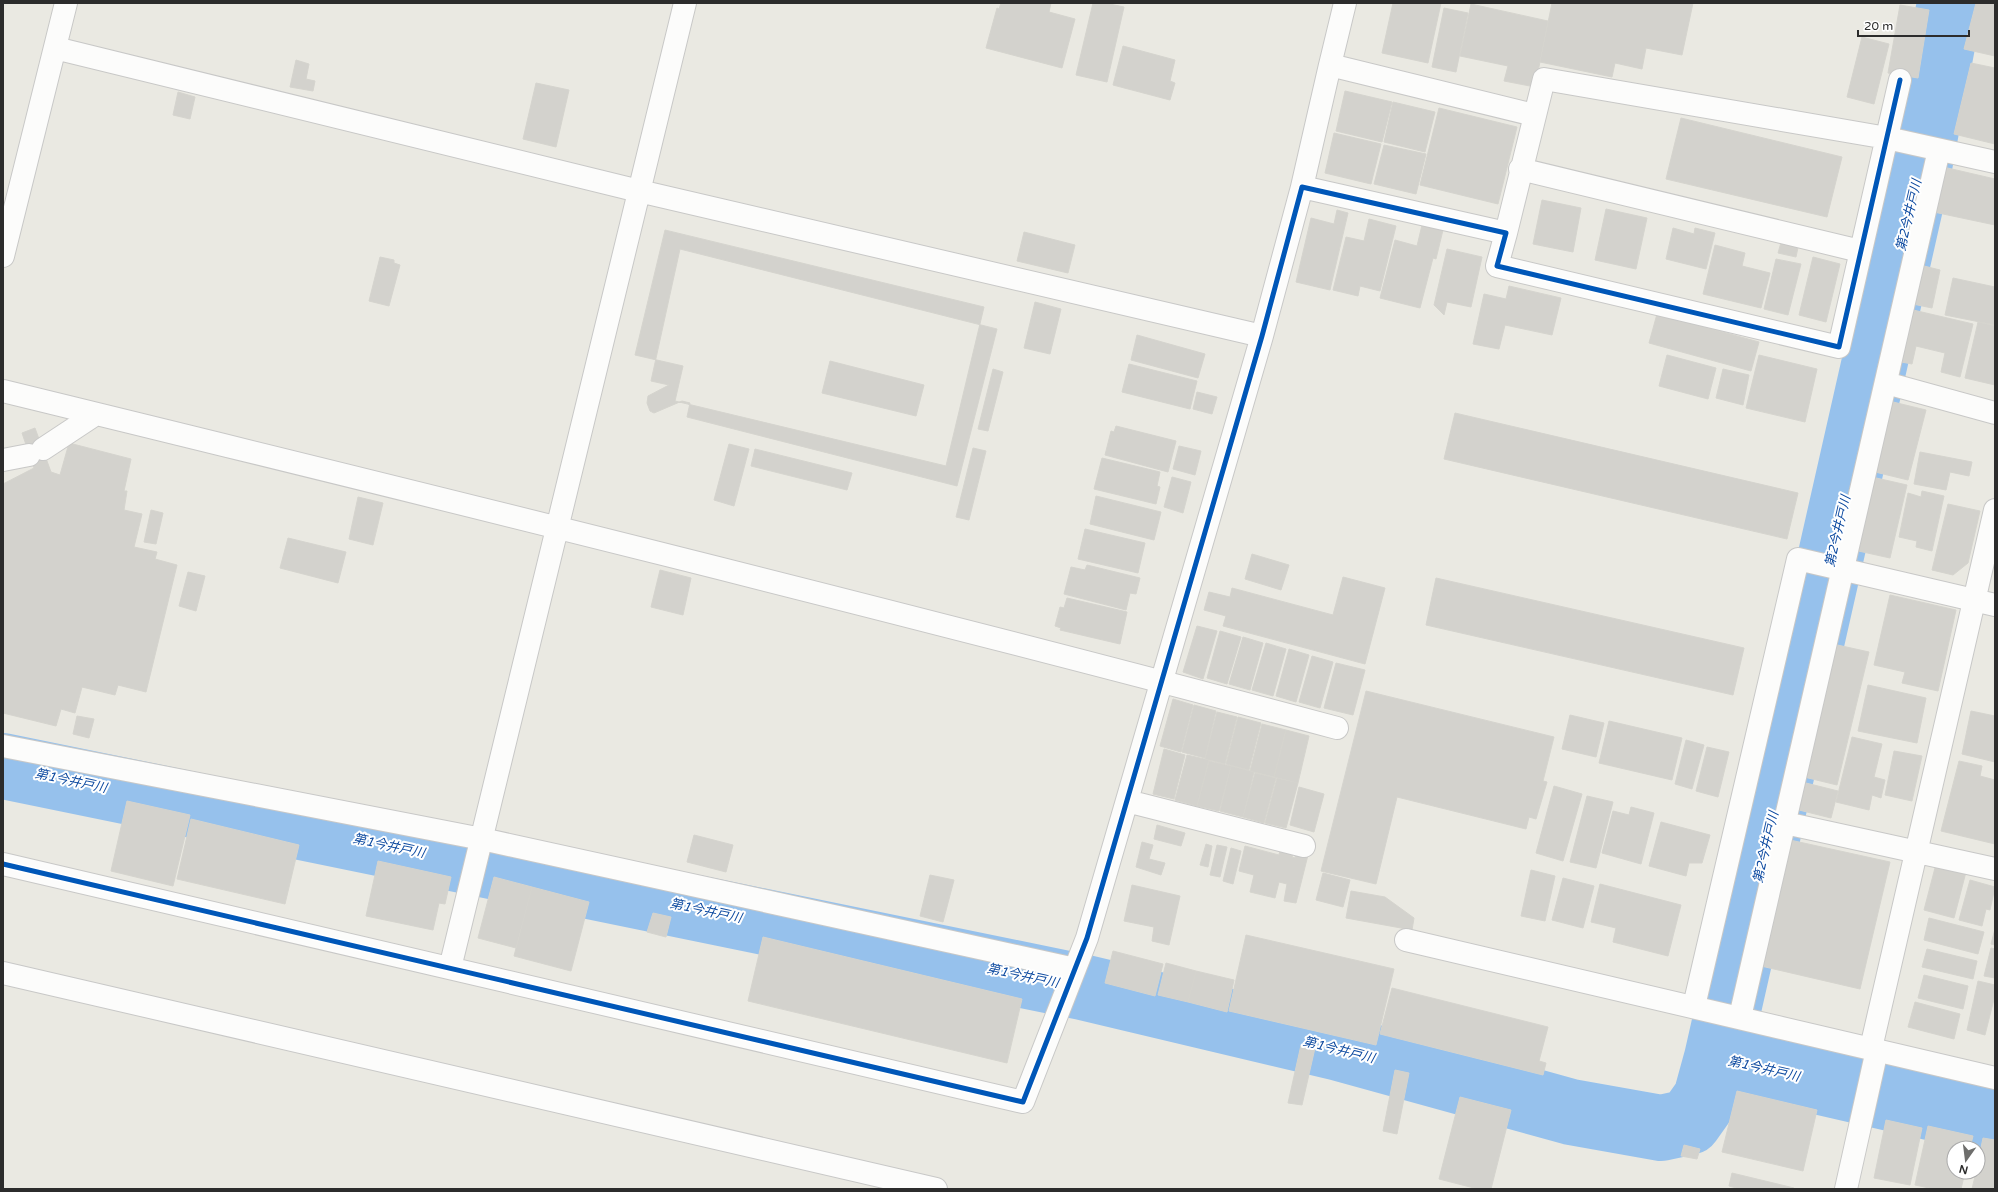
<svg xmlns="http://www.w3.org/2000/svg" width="1998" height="1192" font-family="'Varela Round','Noto Sans JP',sans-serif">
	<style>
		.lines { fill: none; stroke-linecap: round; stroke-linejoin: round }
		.river { stroke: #96c1ec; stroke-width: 66 }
		.building { fill: #d3d2cd; stroke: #d5d4ce; fill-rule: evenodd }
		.street-casing { stroke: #c8c8c7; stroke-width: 24 }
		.secondary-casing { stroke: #c8c8c7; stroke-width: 24 }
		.street { stroke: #fcfcfb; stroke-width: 22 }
		.secondary { stroke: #fcfcfb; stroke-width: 22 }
		.cycleway-casing { stroke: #fff; stroke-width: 8 }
		.cycleway { stroke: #0057b8; stroke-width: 5 }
		.labels { text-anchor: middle; stroke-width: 4; stroke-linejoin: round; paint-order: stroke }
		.water-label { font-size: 13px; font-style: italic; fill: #0d4aa0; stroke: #fff }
	</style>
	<rect width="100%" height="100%" fill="#eae9e2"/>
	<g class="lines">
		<path class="river" d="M3,766l1079,221 257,61 232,64 90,16 28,-6 17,-24 11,-40 202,-891 31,-164
			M1717,1058l278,64"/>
	</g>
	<path class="building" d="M1001,3h50l-2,9 26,7 -13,49 -76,-20 11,-40 2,1z
		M1093,3h12l19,4 -17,75 -31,-7z
		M1393,3h48l-13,60 -46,-10z
		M1552,3h141l-11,52 -36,-7 -4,21 -27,-6 -3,14 -72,-15z
		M1976,3h19v53l-31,-7z
		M1471,4l77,17 -13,66 -31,-6 4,-15 -48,-10z
		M1900,5l29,5 -11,68 -30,-5z
		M1444,8l24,5 -12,59 -24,-5z
		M1862,37l27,7 -15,60 -27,-7z
		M1123,46l52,14 -5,21 5,2 -5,17 -57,-15z
		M296,60l13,4 -3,15 9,2 -2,10 -23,-4z
		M1971,63l24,5v76l-41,-10z
		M536,83l33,7 -13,57 -33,-8z
		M1345,91l47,11 -10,40 -46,-11z
		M178,92l17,5 -5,22 -17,-4z
		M1393,102l42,10 -10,40 -41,-10z
		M1439,108l78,19 -19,77 -78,-19z
		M1681,118l161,39 -15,60 -161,-38z
		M1334,133l47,11 -10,40 -46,-11z
		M1384,145l42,9 -10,40 -42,-10z
		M1939,166l56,13v46l-66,-14z
		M1542,200l39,8 -8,44 -40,-8z
		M1606,209l41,9 -11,51 -41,-9z
		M1337,210l11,3 -18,77 -34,-8 15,-64 23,6z
		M1369,219l27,7 -16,65 -20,-5 -2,10 -25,-6 13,-53 18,4z
		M1422,225l21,5 -7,29 -3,-1 -13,50 -40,-10 15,-58 22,6z
		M1673,228l21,6 1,-6 20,5 -9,36 -40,-10z
		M665,230l319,77 -38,159 -271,-65 8,-35 -48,-11z
		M1024,232l51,13 -7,28 -51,-12z
		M1782,239l17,4 -3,14 -18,-4z
		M1715,245l30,8 -3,13 28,7 -9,35 -58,-14z
		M680,249l317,80 -40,157 -270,-69 3,-14 -8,-2 -28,12 -4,-2 -3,-8 1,-7 21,-11 -18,-4zM830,361l94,24 -8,31 -94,-23z
		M1447,249l35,8 -11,50 -24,-5 -3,13 -10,-10z
		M380,257l14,3v3l6,2 -11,41 -20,-5z
		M1813,257l27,7 -14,58 -27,-7z
		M1776,259l25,5 -13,51 -24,-6z
		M1916,264l24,6 -8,38 -24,-5z
		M1953,278l42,9v38l-50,-10z
		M1509,286l52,12 -9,37 -47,-10 -6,24 -26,-5 11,-50 22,5z
		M1035,302l26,7 -11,45 -26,-6z
		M1909,309l64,15 -13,53 -19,-5 4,-19 -29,-7 -4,18 -16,-3z
		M1657,314l102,28 -8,29 -102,-28z
		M1978,322l17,4v59l-30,-7z
		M1137,335l68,19 -7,24 -67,-18z
		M1667,355l49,13 -8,31 -49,-13z
		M1759,355l58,14 -12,53 -59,-14z
		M1129,364l68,17 -7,28 -68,-17z
		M993,369l10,3 -15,59 -10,-2z
		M1723,369l26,6 -6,30 -27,-7z
		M1197,392l20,5 -5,17 -19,-5z
		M1889,401l37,9 -18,70 -37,-9z
		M1455,413l343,80 -11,46 -343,-80z
		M1116,426l60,15 -8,31 -63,-17 6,-24 3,1z
		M35,428l16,44 9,3 9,-32 62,16 -7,32h3l-3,19 18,4 -8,33 23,5 -2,7 22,6 -31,127 -28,-7 -3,10 -33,-8 -7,26 -14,-4 -5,17 -53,-13v-229l31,-16 -12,-35z
		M729,444l20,5 -15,57 -20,-6z
		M1179,446l22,5 -6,24 -22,-6z
		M973,448l13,3 -17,69 -13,-3z
		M755,449l97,24 -5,17 -96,-24z
		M1920,452l52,10 -3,14 -19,-4 -4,18 -32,-6z
		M1102,458l58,14 -3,14 3,1 -4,17 -62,-15z
		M1172,477l19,5 -8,31 -19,-6z
		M1872,477l35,8 -17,73 -36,-8z
		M1922,491l22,5 -12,55 -16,-4 1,-6 -18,-4 9,-44 13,4z
		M1096,496l65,16 -7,28 -64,-16z
		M358,497l25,6 -10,42 -24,-6z
		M1948,504l32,7 -12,52 -15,12 -21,-5z
		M151,510l12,3 -7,31 -12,-2z
		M1085,529l60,14 -7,30 -60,-14z
		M288,538l58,14 -8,31 -58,-15z
		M1252,554l37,11 -8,25 -36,-11z
		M1087,565l53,13 -4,16 -6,-1 -4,17 -62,-16 7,-27 14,3z
		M660,570l31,8 -8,37 -32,-8z
		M188,572l17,4 -9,35 -17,-5z
		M1343,577l42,11 -20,76 -142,-38 3,-10 -22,-6 5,-18 21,5 2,-9 101,27z
		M1436,578l308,70 -11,47 -307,-70z
		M1890,595l66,15 -18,81 -36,-8 3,-11 -31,-7z
		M1067,598l60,14 -7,32 -60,-14 1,-2 -6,-2 5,-19 4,1z
		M1197,626l20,5 -14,48 -20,-7z
		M1220,631l21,6 -14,47 -20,-6z
		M1243,637l20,6 -13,47 -21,-6z
		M1266,643l20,6 -13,47 -21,-6z
		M1833,644l36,8 -32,133 -37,-9z
		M1289,649l20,6 -13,47 -20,-6z
		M1312,656l21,6 -13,46 -21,-6z
		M1336,663l29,7 -12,45 -29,-7z
		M1868,685l58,13 -9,45 -59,-12z
		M1366,691l188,46 -11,44 4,1 -11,37 -7,-2 -3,12 -129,-32 -21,87 -55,-13z
		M1173,699l20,6 -12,47 -21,-6z
		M1194,705l22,6 -11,47 -23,-6z
		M1971,711l24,5v46l-33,-8z
		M1217,712l20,5 -12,47 -20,-5z
		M1570,715l34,8 -8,34 -34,-8z
		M77,716l17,3 -5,19 -16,-4z
		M1238,717l23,6 -12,47 -23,-6z
		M1609,721l73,17 -10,42 -73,-17z
		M1262,724l24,6 -12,47 -24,-6z
		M1286,730l23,6 -11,47 -24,-6z
		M1852,737l30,7 -8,33 11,3 -4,18 -9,-3 -3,15 -33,-8z
		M1686,740l18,5 -12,44 -17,-5z
		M1707,747l22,5 -11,45 -22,-6z
		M1164,749l21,6 -11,44 -21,-5z
		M1894,751l28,5 -10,45 -27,-6z
		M1187,755l22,5 -12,46 -22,-6z
		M1209,761l22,5 -12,45 -22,-5z
		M1959,761l23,5 -2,10 15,4v64l-54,-13z
		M1231,766l23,6 -11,45 -23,-6z
		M1255,773l21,5 -12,45 -21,-6z
		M1277,778l21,5 -12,45 -21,-5z
		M1806,783l32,8 -7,27 -32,-8z
		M1554,786l28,8 -19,67 -27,-8z
		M1299,787l25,7 -10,38 -24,-7z
		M1587,796l26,6 -17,66 -26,-6z
		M127,801l63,14 -17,71 -62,-15z
		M1631,807l23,6 -13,51 -39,-11 11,-42 16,4z
		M191,819l108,26 -14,59 -108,-25z
		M1661,822l49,13 -8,28h-13l-3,13 -37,-10z
		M1157,825l28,8 -4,13 -27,-7z
		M694,835l39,10 -7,27 -39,-10z
		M1790,840l100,22 -30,127 -99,-23z
		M1142,842l11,3 -4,14 16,4 -4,12 -25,-8z
		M1206,844l6,2 -4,21 -8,-2z
		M1217,845l10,2 -7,30 -10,-2z
		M1245,846l34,9 1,-5 13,4 -1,3 3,1 1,-6 12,3 -12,48 -12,-2 3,-17 -8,-2 -4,16 -25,-6 4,-17 -15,-4z
		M1231,848l10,3 -8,33 -10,-3z
		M378,861l73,16 -6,27 -6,-1 -6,27 -67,-14z
		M1936,864l30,8 -12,46 -30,-8z
		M1531,870l24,6 -10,45 -24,-5z
		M1323,873l27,7 -7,27 -27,-7z
		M930,875l24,5 -11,42 -23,-6z
		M494,877l38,10 -16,61 -38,-10z
		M1563,878l31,8 -11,42 -31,-8z
		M1970,880l25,7 -5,23 -4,-1 -4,17 -23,-6z
		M1600,884l81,21 -13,51 -55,-14 3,-14 -25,-6z
		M1132,885l48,11 -11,49 -17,-4 2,-14 -30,-6z
		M532,887l57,15 -18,69 -57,-15z
		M1351,891l34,6 29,21 -2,12 -66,-12z
		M653,913l18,4 -5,20 -19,-5z
		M1929,918l55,14 -6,22 -54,-14z
		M1995,929v16l-4,-1z
		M1246,935l148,34 -18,76 -147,-34z
		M763,937l259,62 -15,64 -259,-62z
		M1991,948l4,1v29l-11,-2z
		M1927,949l50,12 -4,18 -51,-12z
		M1113,951l50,13 -8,32 -50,-13z
		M1166,963l30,8 -8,31 -30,-7z
		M1196,971l38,9 -7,32 -39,-10z
		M1924,975l44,11 -5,23 -45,-11z
		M1978,981l17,4v10l-10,40 -18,-5z
		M1392,988l156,39 -9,34 7,2 -3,12 -163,-41z
		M1915,1002l45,12 -6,25 -46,-12z
		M1301,1045l14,3 -13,57 -14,-2z
		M1395,1070l14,3 -12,61 -14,-3z
		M1737,1091l80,19 -14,61 -81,-19z
		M1460,1097l51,13 -20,79h-13l-39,-10z
		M1886,1120l36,8 -12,57 -36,-7z
		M1928,1126l45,10 -3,12h-16v24h11l-4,17h-27l-19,-4z
		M1983,1138l12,2v49h-23l4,-17h2v-10z
		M1684,1145l16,4 -3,10 -16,-3z
		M1732,1173l62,15v1h-54l-11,-3z"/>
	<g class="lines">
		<defs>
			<path id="street" d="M55,48l584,143 623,145
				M1330,65l15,-62
				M1520,169l340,82
				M1302,187l28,-122 204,50
				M1506,233l38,-154 343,59 108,24
				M3,256l63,-253
				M1886,383l109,30
				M3,391c446,109 891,219 1334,337
				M43,449l53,-35
				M3,460l26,-5
				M3,746l479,93 593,130
				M1127,801l177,45
				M1785,823l210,46
				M3,864l1020,238 64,-164 175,-602 40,-149 204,46 -9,33 342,81 61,-267
				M450,968l235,-965
				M3,973l933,216
				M1694,1006l104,-447 197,46
				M1740,1017l199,-867
				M1871,1048l124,-538
				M1846,1189l31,-139"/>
			<path id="secondary" d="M1406,940l589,138"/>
		</defs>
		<use href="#street" class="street-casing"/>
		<use href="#secondary" class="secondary-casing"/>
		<use href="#street" class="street"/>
		<use href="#secondary" class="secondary"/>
		<defs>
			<path id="cycleway" d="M3,864l1020,238 64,-164 175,-602 40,-149 204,46 -9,33 342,81 61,-267"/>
		</defs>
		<use href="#cycleway" class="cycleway-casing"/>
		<use href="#cycleway" class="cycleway"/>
	</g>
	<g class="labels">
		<g class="water-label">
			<text transform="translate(1908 215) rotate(-77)" y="5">第2今井戸川</text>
			<text transform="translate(1837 531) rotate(-77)" y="5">第2今井戸川</text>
			<text transform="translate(71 780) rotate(12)" y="5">第1今井戸川</text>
			<text transform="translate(389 845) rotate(12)" y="5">第1今井戸川</text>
			<text transform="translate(1765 847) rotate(-77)" y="5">第2今井戸川</text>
			<text transform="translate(706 910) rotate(12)" y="5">第1今井戸川</text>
			<text transform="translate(1023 975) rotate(12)" y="5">第1今井戸川</text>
			<text transform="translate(1339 1049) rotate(14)" y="5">第1今井戸川</text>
			<text transform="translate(1764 1068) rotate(13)" y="5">第1今井戸川</text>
		</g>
	</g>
	<rect width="1998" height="1192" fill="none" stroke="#2c2c2c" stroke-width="8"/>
	<g transform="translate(1966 1160) rotate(194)"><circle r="19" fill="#ffffff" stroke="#ababab"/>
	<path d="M0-3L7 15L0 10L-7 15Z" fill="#6e6e6c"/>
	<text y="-6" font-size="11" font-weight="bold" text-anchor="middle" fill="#2c2c2c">N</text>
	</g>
	<path d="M1858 30v6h111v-6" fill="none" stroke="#2c2c2c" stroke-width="2"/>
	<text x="1864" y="30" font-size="12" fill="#2c2c2c" stroke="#ffffff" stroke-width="3" paint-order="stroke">20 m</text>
</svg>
